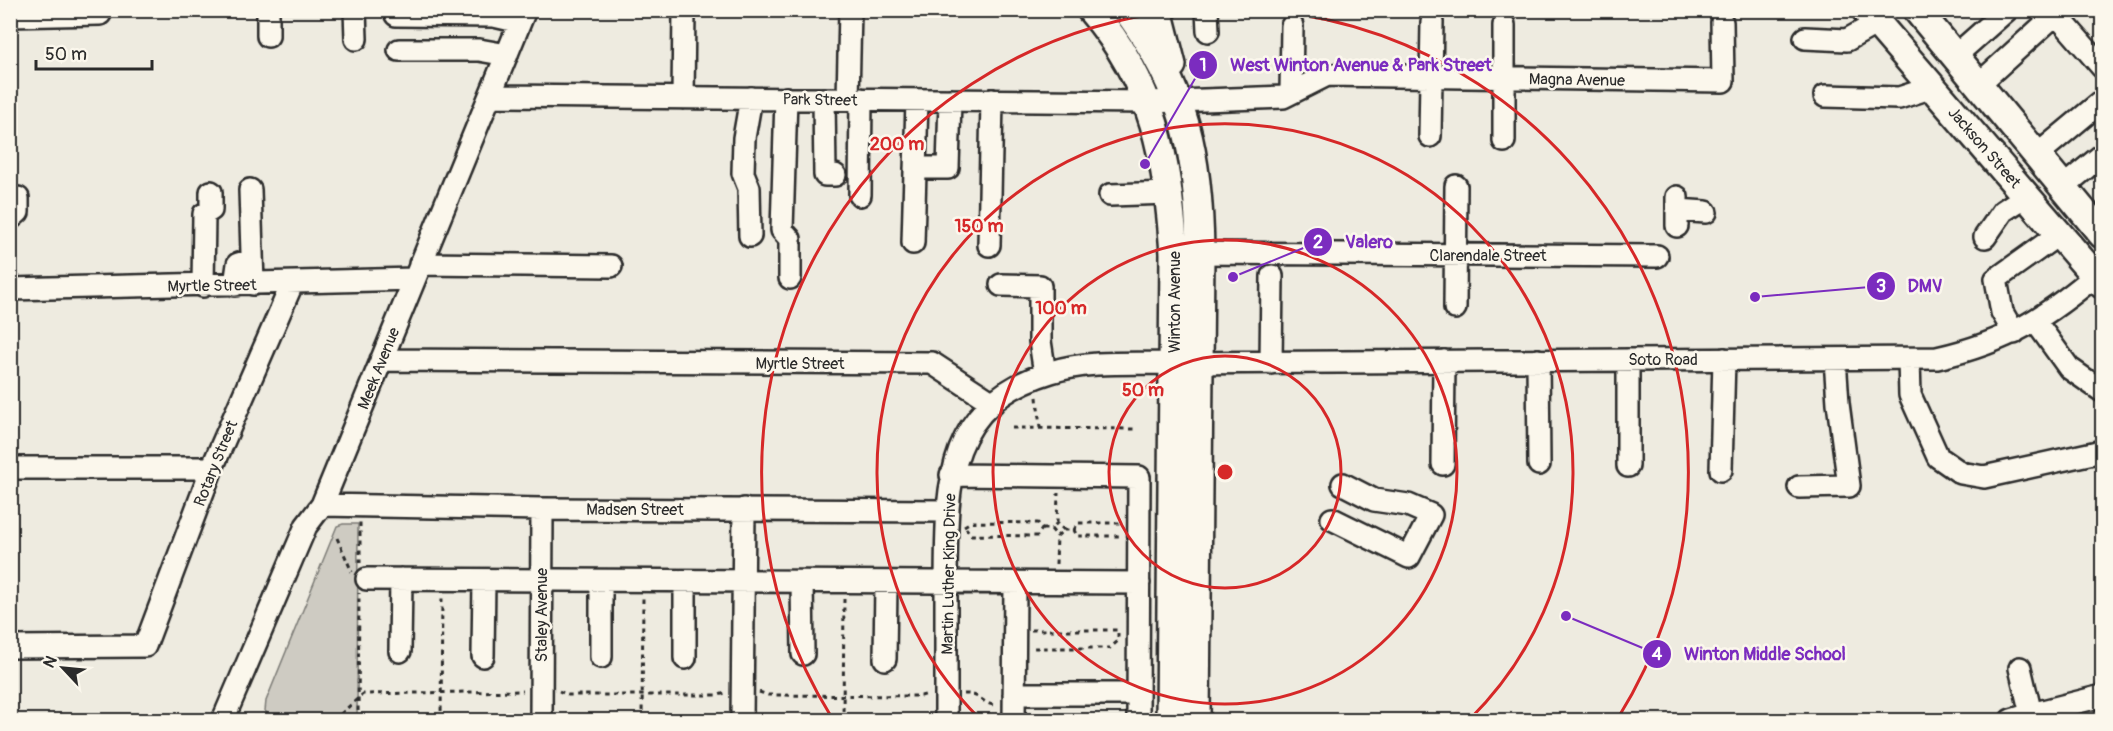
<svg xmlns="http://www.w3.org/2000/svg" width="2113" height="731" font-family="Pangolin,sans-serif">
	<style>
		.green { fill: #cecbc2; stroke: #7c7b76; stroke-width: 1.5 }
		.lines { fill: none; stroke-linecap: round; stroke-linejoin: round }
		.minor-casing { stroke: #2b2b2b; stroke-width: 26 }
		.major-casing { stroke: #2b2b2b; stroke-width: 32 }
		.path { stroke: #2b2b2b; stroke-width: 3; stroke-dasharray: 4.5 4.5; stroke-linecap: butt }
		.minor { stroke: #fbf7ec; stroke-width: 21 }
		.major { stroke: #fbf7ec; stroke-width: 27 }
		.ring { fill: none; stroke: #d62828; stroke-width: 3 }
		.labels { text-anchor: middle; stroke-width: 5; stroke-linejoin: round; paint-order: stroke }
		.street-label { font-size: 16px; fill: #2b2b2b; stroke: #fbf7ec }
		.centre { fill: #d62828; stroke: #fbf7ec; stroke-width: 3 }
		.ring-label { font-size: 18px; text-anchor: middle; font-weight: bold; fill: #d62828; stroke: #fbf7ec; stroke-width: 5; stroke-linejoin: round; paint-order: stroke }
		.leader { fill: none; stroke: #7b2cbf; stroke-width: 2 }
		.callout-dot { fill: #7b2cbf; stroke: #fbf7ec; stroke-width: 2 }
		.mark-label { font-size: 18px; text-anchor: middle; font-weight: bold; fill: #fff }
		.callout-label { font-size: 18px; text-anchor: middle; font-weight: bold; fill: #7b2cbf; stroke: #fbf7ec; stroke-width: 5; stroke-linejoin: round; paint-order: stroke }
	</style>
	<rect width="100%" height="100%" fill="#eeebe0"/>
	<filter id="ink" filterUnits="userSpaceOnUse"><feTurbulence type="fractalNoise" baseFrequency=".0167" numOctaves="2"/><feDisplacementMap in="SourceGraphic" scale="12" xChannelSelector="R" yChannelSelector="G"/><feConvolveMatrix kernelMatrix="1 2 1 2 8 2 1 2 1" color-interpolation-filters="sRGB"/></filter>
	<g filter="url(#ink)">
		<path class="green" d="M343,524h15l-1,196h-83l-9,-9 1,-10 71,-175z"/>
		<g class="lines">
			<defs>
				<path id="minor" d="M268,10v26
					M355,10l1,29
					M1207,10l1,21
					M396,15l98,1 26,6
					M10,16l90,-2v-4
					M1805,38l42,2 30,-17
					M399,50h80l28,5
					M1955,56l52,-46
					M1979,84l77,-70 46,53
					M1291,93l1,-67
					M491,96l658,6 134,-5 44,-22 396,6 -1,-59
					M1825,96l74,2 34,-11
					M683,98l1,-88
					M786,98l-4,132 8,9v39
					M824,99l1,76h10
					M848,99l2,-89
					M1430,136l2,-114
					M1504,141v-116
					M2037,155l65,-54
					M915,168h33l2,-68
					M2063,187l39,-32
					M250,190l3,94
					M860,195l1,-96
					M1110,195l59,-2
					M1677,197v29
					M1677,210l29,2
					M10,219l8,-7v-14
					M750,236l-1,-48 -6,-15 1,-35 7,-40
					M1985,237l18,-26 23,-15
					M913,243l4,-143
					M989,245l3,-145
					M1187,253l470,3
					M420,264l191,2
					M235,285l3,-21 14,-4
					M1001,285l39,1v55l5,33
					M10,286v3l404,-10
					M203,286l1,-72 7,-4v-18
					M1455,308l1,-122
					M2036,322l33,46 33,23
					M2014,333l-12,-21 -6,-33 63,-45
					M1909,359l1,36 28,62 23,16 23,4 118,-26
					M381,360l551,3 61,40
					M1538,360l1,104
					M1271,363l1,-87
					M1443,464l1,-103
					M1628,466v-106
					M10,468h202
					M1721,470l3,-111
					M951,475l188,2 -1,243
					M1799,487l50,-1 -11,-83 -3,-44
					M322,505l220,4 405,2
					M1332,519l77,38 22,-42 -23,-10 -34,-5 -31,-16
					M367,579l772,4
					M802,582l1,72
					M10,647l135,-1 67,-178 80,-184
					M400,651l1,-72
					M483,656l1,-76
					M601,657v-76
					M685,658v-77
					M885,659l1,-76
					M1014,694h124
					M2031,714l71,-18
					M223,720l83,-194 16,-21 203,-495
					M541,720l1,-211
					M742,720l2,-211
					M946,720c0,-45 0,-91 0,-136 1,-94 -4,-179 105,-212 39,-12 83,-8 123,-9l763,-5c71,-16 110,-41 165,-88
					M1014,720l1,-136
					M2011,720l20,-6 -11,-46"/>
				<path id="major" d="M1091,10c64,74 76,149 83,243l-4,467
					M1127,10c59,81 72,145 73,243l-4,467
					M1158,10l14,55
					M1866,10l236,274
					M1917,10l185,224"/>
			</defs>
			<use href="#minor" class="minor-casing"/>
			<use href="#major" class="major-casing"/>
			<path class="path" d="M1037,397l3,31
				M1012,428l126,1
				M1057,523l1,-30
				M964,526l7,-4 67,1 4,6 -5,7 -66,-1 -5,-7
				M1042,529h9l6,7 7,-6 -7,-7 -6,6
				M1064,530h10l3,6h44
				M1074,530l4,-7h43
				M337,538l15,34
				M360,563v-42
				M1056,564l1,-28
				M1031,630h87v11l-8,7h-78
				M559,691l9,4h151l6,-2
				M759,692l9,3 153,1 7,-2
				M964,694c16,-1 19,11 32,11
				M297,720h1
				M334,720l29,-26 160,-3
				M358,720l1,-127
				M441,720l1,-124
				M642,720l1,-122
				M843,720l1,-121"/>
			<use href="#minor" class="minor"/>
			<use href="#major" class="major"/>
		</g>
	</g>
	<g class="ring">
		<circle cx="1225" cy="472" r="116"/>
		<circle cx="1225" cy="472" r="232"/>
		<path d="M981 720A348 348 0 1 1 1469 720"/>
		<path d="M832 718A464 464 0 0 1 1176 11M1274 11A464 464 0 0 1 1618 718"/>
	</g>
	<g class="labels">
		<g class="street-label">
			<text transform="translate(1577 79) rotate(1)" y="6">Magna Avenue</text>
			<text transform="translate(820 99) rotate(1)" y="6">Park Street</text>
			<text transform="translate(1985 147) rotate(49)" y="6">Jackson Street</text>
			<text x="1488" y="261">Clarendale Street</text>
			<text transform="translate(212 285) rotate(-1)" y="6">Myrtle Street</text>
			<text transform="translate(1174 302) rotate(-90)" y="6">Winton Avenue</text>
			<text x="1663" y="365">Soto Road</text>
			<text x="800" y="369">Myrtle Street</text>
			<text transform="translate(378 368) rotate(-68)" y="6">Meek Avenue</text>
			<text transform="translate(215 463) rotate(-68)" y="6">Rotary Street</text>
			<text x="635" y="515">Madsen Street</text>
			<text transform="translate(948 574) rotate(-89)" y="6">Martin Luther King Drive</text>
			<text transform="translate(541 615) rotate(-90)" y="6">Staley Avenue</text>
		</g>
	</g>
	<circle cx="1225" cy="472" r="9" class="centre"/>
	<g class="ring-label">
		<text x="897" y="150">200 m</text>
		<text x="979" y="232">150 m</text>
		<text x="1061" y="314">100 m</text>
		<text x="1143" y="396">50 m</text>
	</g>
	<path class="leader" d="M1145 164L1203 65M1233 277L1318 242M1755 297L1881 286M1566 616L1657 654"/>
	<g class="callout-dot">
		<circle cx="1145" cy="164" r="6"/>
		<circle cx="1233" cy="277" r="6"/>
		<circle cx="1755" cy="297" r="6"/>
		<circle cx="1566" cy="616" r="6"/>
		<circle cx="1203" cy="65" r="15"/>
		<circle cx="1318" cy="242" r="15"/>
		<circle cx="1881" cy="286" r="15"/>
		<circle cx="1657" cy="654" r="15"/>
	</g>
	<g class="mark-label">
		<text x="1203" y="71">1</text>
		<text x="1318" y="248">2</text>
		<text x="1881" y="292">3</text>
		<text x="1657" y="660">4</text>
	</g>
	<g class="callout-label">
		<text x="1361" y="71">West Winton Avenue &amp; Park Street</text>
		<text x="1369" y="248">Valero</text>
		<text x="1925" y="292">DMV</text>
		<text x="1765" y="660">Winton Middle School</text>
	</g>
	<rect width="2113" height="731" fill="none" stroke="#fbf7ec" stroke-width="36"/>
	<rect x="18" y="18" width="2077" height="695" fill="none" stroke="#2b2b2b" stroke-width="2" filter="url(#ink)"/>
	<g transform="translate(63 668) rotate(296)" stroke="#fbf7ec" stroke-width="4.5" paint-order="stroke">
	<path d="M0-4.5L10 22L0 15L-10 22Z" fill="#2b2b2b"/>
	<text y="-9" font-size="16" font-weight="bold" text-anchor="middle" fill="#2b2b2b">N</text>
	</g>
	<path d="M36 60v9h116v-9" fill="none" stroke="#2b2b2b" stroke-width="3"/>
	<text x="45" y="60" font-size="18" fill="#2b2b2b" stroke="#fbf7ec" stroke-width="4.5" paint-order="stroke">50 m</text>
</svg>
